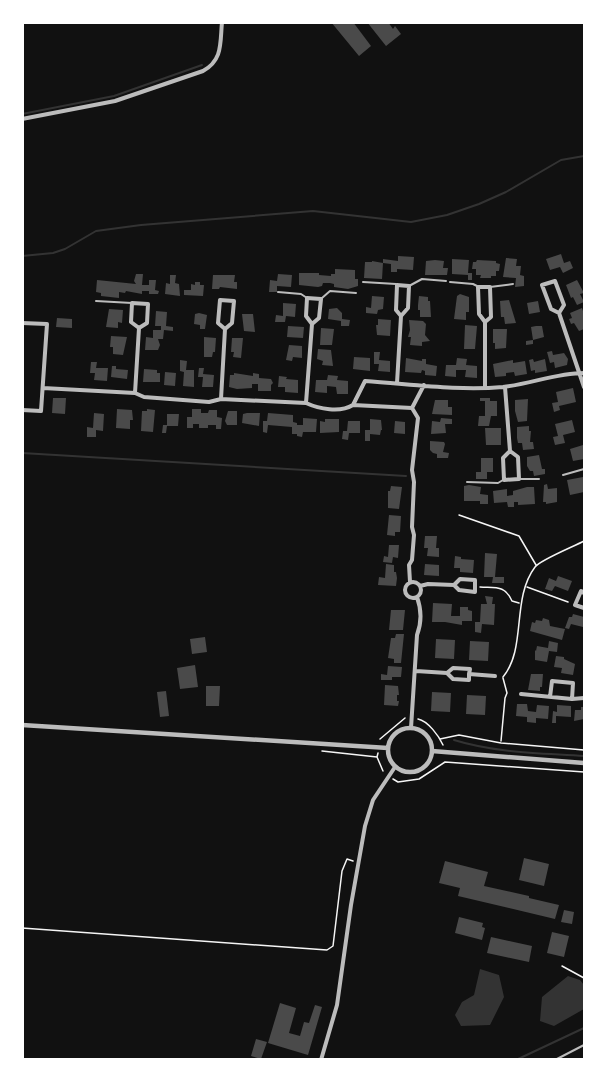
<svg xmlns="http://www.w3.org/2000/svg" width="607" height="1082" font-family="Bitter,serif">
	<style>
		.water { fill: #333 }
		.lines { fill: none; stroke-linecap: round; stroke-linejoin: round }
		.stream { stroke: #333; stroke-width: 2 }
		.building { fill: #4a4a4a }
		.path { stroke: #f5f5f5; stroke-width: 1.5 }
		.service { stroke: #bcbcbc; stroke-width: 2 }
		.minor { stroke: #bcbcbc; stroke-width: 4 }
		.tertiary { stroke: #bcbcbc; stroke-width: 4.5 }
	</style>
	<rect width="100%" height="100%" fill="#111"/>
	<path class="water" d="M480,969l19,6 5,22 -14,28 -29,1 -6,-11 7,-13 12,-7z
		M568,976l12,4 4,5v24l-30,17 -14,-5 2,-24z"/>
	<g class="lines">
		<path class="stream" d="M22,114l92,-18 88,-31
			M22,256l31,-3 12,-4 31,-18 45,-6 172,-14 98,11 36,-7 32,-11 27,-12 55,-32 23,-4
			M22,453l384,23
			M454,740c42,13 87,13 130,16
			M516,1060l68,-32"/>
	</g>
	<path class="building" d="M331,22h22l18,24 -12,10z
		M367,22h21l5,7 2,-3 6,8 -15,12z
		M561,254l3,9 6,-2 3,7 -10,5 -3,-6 -10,3 -4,-11z
		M398,256l16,1 -1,13 -16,-1v3h-6v-8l-8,-1v-4l15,2z
		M506,258l11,1 -1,7h5l-1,9 4,1v10l-9,1 1,-9 -13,-1z
		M452,259l17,1 -1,13h4v7h-4v-5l-16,-1z
		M435,260l9,1 -1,7h5l-1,7h-22l1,-14z
		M477,260l19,1v2l4,1 -1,7h-3v5h-5v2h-11l1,-3h-5v-6h-4l1,-7h3z
		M372,261l11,2 -1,16 -18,-1 1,-16h7z
		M335,269l20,1v9h3v7l-10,3 -14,-2v-3l-4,-1h-7l-1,3 -4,1 -19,-2v-12h20v2l12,1v-2h4z
		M136,274h7l-1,11h7v-5h7l-1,10 4,1 -1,3h-9v-3h-7v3l-16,-3 -1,2 -6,-1v6l-18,-2v-3l-5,-1 1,-12 39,4 -2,-3z
		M278,274l14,1 -1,12 -14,-1v6h-8l1,-12 7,1z
		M170,275h6l-1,8 4,1 1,12 -15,-2 1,-11 4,1z
		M213,275h22l-1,7h3v7l-17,-2 -1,2h-7z
		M577,280l7,13 -4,1 4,8 -7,3 -4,-8 -2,1 -5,-13z
		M195,282h5v3h4l-1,11 -19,-1v-5h7v-6l4,1z
		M460,294l9,3v15h-3v8l-12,-1 3,-23z
		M372,296l12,1 -1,12 -5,1 -1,4 -11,-1v-6l5,1z
		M419,296l9,1v4h2l1,16h-11v-7h-2v-5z
		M509,300l7,23 -11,1 -1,-7h-3l-1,-16z
		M538,301l2,11 -11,2 -2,-11z
		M283,303l13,1 -1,13 -9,-1 -1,6h-10l1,-7 7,1z
		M337,308l5,5v6l8,1 -1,6h-8v-5l-13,-2 1,-10z
		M582,308l2,6v15l-5,2 -5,-8 -3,1 -2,-5 3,-1 -2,-5z
		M109,309l14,1 -1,13 -4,-1v6l-12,-1z
		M156,311l11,1 -1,14 7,1v4l-9,-1 -1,9h-5l2,6 -2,5h-13l1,-13 7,1v-8h8v-4h-6z
		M199,313l8,2 -2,14h-5v-4l-6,-1 1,-10z
		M242,314h11l2,18 -11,-1z
		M57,318l15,1v9l-16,-1z
		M378,319l13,1 -1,16 -13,-1 -1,-10h2z
		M409,320l14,1 3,3 -1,11 5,6 -8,1v4l-12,-1 1,-8h-3l2,-7z
		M465,325l12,1 -2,23h-11z
		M288,326l16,1 -1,11 -16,-1z
		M536,326h6l2,11 -11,3v4l-7,1v-4l7,-1 -2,-13z
		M321,328l13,1 -2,16h-12z
		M493,329h14l-1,19 -11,1v-6h-2z
		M111,336l16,1 -4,18 -10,-1v-7h-3z
		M204,337l12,1 -1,14h-2l-1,5h-8z
		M232,338h11l-2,20 -8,-1 1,-5h-3z
		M289,345l13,1v12l-9,-1 -1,4 -6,-1z
		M318,349l13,1 2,16 -11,-1 1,-4 -6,-2z
		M552,351l1,4 11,-2 4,6 -1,6 -12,3 -1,-6 -4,1 -3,-11z
		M374,352h6l-1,8 11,1v11l-12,-1 1,-7h-5z
		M354,357l16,1v13l-17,-2z
		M406,358l16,3v-2h4v5l11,2 -1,10 -11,-1v-4l-3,-1 -1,3 -16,-1z
		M457,358l10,1 -1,6 11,1v12l-12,-1 1,-7h-10v7l-11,-1 1,-11h10z
		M533,359l1,3 11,-3 2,12 -12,2v-3l-4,1 -2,-11z
		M180,360l7,1 -1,9h8v17l-11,-1 1,-14 -4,-1z
		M513,360v3l12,-2 2,13 -12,2 -1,-4 -8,1v3l-11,1 -2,-13z
		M91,362h6l-1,6h12l-1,13 -13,-1 1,-7h-5z
		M112,366h4v3l12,1 -1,9 -16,-2z
		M199,368h5l-1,6 11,1 -1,12h-11l1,-10h-5z
		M144,369l13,1v3h3v9h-17z
		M165,372l11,1 -1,13 -11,-1z
		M234,373l19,3v-3l6,1v4l12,1 2,4 -2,2v6h-13v-7h-6v4l-15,1 -8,-2 1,-12h4z
		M328,375l10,1 -1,4 11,1v13h-11l-1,-7 -9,-1v7l-12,-1 1,-12h11z
		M279,376l8,1 -1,2 12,1v13l-13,-1v-5h-7z
		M573,388l3,14 -17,4 1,4 -6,2 -2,-9 6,-1 -2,-10z
		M53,398h13l-1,16 -13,-1z
		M480,398h10v3h7v15h-6l-2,10h-11l1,-10h6v-15h-5z
		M528,399l-1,22 -9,1 -3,-11v-11z
		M435,400h13v7h4v8l-20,-1z
		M117,409l15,1 1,10h-3v9l-14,-1z
		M147,409l8,1 -2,22 -12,-1 1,-20h5z
		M192,409h9v4h7l1,-3h8v7l5,1 -1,11h-5v-4h-8v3h-9v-4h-6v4h-6v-11h5z
		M228,411h9v14h-10l-2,-4z
		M94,413l10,1 -1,17 -7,-1v7h-9v-10l6,1z
		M247,413h13l-1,13 -17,-3 1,-9z
		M268,413l25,2v7l4,1v2h6v-7l14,1 -1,13h-13l-1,5 -5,-1v-2h-5v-7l-24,-2 -1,8 -4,-1v-11h4z
		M167,414h12l-1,12h-11l-1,7h-4l1,-8h4z
		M441,418l11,1v5h-7l1,9 -15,1 1,-13 8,1z
		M325,419h14v13l-19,1v-12l5,1z
		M370,419l11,1 1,10h-1l-1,5 -10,-1v7h-5v-11h5z
		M572,420l3,12 -12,3 2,8 -10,2 -2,-8 5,-1 -3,-12z
		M348,421h12v12h-11l-1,7 -6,-1 1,-8h4z
		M395,421l10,1v12l-11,-1z
		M529,426v5h2l-1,11h3l1,7 -11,1 -1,-7h-4l-1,-5v-11z
		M485,428h16v17h-15z
		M430,441l14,1 1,2 -2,8 6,1 -1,5h-11v-4l-4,-1 -3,-3z
		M583,445l1,14 -11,2 -3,-12z
		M539,455l3,14h3v5l-11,2 -1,-5h-3l-3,-5v-9z
		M481,458h12v14h-6v7h-11v-7h5z
		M583,477l1,15 -14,3 -3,-15z
		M547,484l1,5 9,-1v14l-11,2v-2h-3l1,-17z
		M469,485l12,2 -1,7 8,1v9h-8v-3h-16v-15z
		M391,486l11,1 -3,22 -11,-1v-17h2z
		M527,487h7l1,17 -17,1v-3h-4v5h-6l-1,-5 -13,1 -1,-12 14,-2v7l6,-1v-4z
		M389,515l12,1 -1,16h-5v4l-8,-1z
		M425,536h12l-1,12h3v9l-12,-1 1,-8h-4z
		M389,545h10l-1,13 -5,-1 -1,6 -9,-1 1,-6 4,1z
		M485,553l12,1 -2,23h9v6h-12l1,-6h-9z
		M455,556l6,1v2l13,1 -1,13 -13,-1v-4h-6z
		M386,564l8,1v7h2l1,6 -1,8 -18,-1 1,-8 6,1z
		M425,564l14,1v11l-15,-1z
		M558,576l14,5 -4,10 -13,-5 -3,5 -7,-2 4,-11 7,3z
		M485,596l8,1 -1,7h3l-1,21 -12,-1 -1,9 -6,-1v-10h5l1,-18h6z
		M433,603l19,1 -1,12h9v-9h8v3l4,1v10h-10v4l-17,-3h-13z
		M391,610h14l-2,20h-14z
		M573,614l11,3 -1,10 -12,-3 -2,5 -4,-1 4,-11h3z
		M543,618l6,2 1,6 15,3 -3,11 -32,-9 2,-9 3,1 1,-3 6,1z
		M396,634h8l-3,29h-7v-4l-6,-1 3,-20h4z
		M205,637l2,15 -15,2 -2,-15z
		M436,639l19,1 -1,19 -19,-1z
		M470,641l19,1 -1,19 -19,-1z
		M549,641l9,2 -1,9 -8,-1 -2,11 -12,-2v-10l1,1 1,-5 11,2z
		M556,656l8,1v2l11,5 -2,11 -12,-2 1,-5 -8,-1z
		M195,665l3,22 -18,2 -3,-21z
		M388,666l14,1 -1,10h-9v3h-11v-6l6,1z
		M531,674h12l-1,13h-2v4l-12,-1z
		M385,685l13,1 1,9h-2v6h2l-1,5 -14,-1z
		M206,686h14l-1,20h-13z
		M166,691l3,25 -9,1 -3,-25z
		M432,692l19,1 -1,19 -19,-1z
		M467,695l19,1 -1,19 -19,-1z
		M517,704h10l1,7 8,1 1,-7 12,1 -1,13 -12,-1v5l-9,-1v-5l-11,-1z
		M557,705l14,1v11l-15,-1v7h-4l1,-12 4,1z
		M581,707h3v12l-10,2 1,-11h6z
		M524,858l25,6 -5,22 -25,-6z
		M445,861l43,11 -4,14 45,10v2l30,7 -4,14 -97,-23 2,-8 -21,-5z
		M564,910l10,2 -2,12 -11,-2z
		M459,917l24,6 -1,4 3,1 -3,12 -27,-7z
		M552,932l17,4 -5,21 -17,-4z
		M491,937l41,9 -3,16 -42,-9z
		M280,1003l16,5 -7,25 11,3 4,-14 5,1 6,-18 7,2 -14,48 -40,-12z
		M256,1039l11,3 -6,17 -10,-3z"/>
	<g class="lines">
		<path class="path" d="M459,515l60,21 17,29
			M480,587c16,1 25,-2 32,14l7,2
			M527,587l41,15
			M503,677c24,-29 8,-78 32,-110 5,-7 40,-21 49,-26
			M418,719c10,2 21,17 25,26
			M380,739l25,-21
			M440,739l19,-4 42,8 83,7
			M501,741l4,-43 2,-5 -4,-15
			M322,751l55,6
			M378,753l-1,4 6,14
			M393,779l5,3 21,-3 26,-17 139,10
			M22,928l305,22 6,-4 9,-75 5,-12 6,2
			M562,966l22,12"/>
		<path class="service" d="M363,282l33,2
			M450,282l23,2 4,2
			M409,286l13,-7 24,2
			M490,287l23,-3
			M278,292l23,2 6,4
			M322,298l8,-7 26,2
			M96,301l36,2
			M563,475l21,-6
			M519,479h20
			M467,482l31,1 5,-3
			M555,1060l29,-15"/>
		<path class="minor" d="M22,119l93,-18 88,-30c20,-11 17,-28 19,-49
			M559,313l5,-8 -9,-24 -13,4 9,24 8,4 25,74
			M22,323l25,1 -6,87 -19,-1
			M397,383l4,-67 -5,-6 1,-25 12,1 -1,22 -7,8
			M505,387l5,64 -7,7 1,22 15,-1 -1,-22 -8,-6
			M43,388l92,5 9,4 65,5 12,-3 85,4c13,6 34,10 47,2l59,3
			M485,388v-66l-6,-8 -1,-27h12l1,30 -6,5
			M135,393l4,-65 -8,-6 1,-19 16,1 -1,19 -8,5
			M221,399l4,-70 -7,-6 2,-23 14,1 -2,22 -7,6
			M306,403l6,-79 7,-6 2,-19 -14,-1 -1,18 6,8
			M353,405l12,-24c46,3 92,10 138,6 27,-3 54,-14 81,-14
			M405 590a8 8 0 1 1 16 0a8 8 0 1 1-16 0Z
			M410,582l-1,-17 3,-5 2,-25 -2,-8 2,-45 -2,-12 6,-52 -6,-10 12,-23
			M420,586l8,-2 26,1 5,5 16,2v-12l-15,-1 -6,6
			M584,593l-3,-2 -6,14 9,3
			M416,671l31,2 6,6 16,1v-6l26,2
			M447,673l6,-5 17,1 -1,5
			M521,694l51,5 12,-1
			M550,697l2,-16 21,2 -1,16
			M411,728l6,-93c5,-13 5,-24 0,-38
			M321,1060l16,-55 14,-100 14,-79 8,-26 22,-33"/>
		<path class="tertiary" d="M22,725l366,23
			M388 750a22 22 0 1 1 44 0a22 22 0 1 1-44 0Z
			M432,751l152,12"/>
	</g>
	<rect width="607" height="1082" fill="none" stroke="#ffffff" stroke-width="48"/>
</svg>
